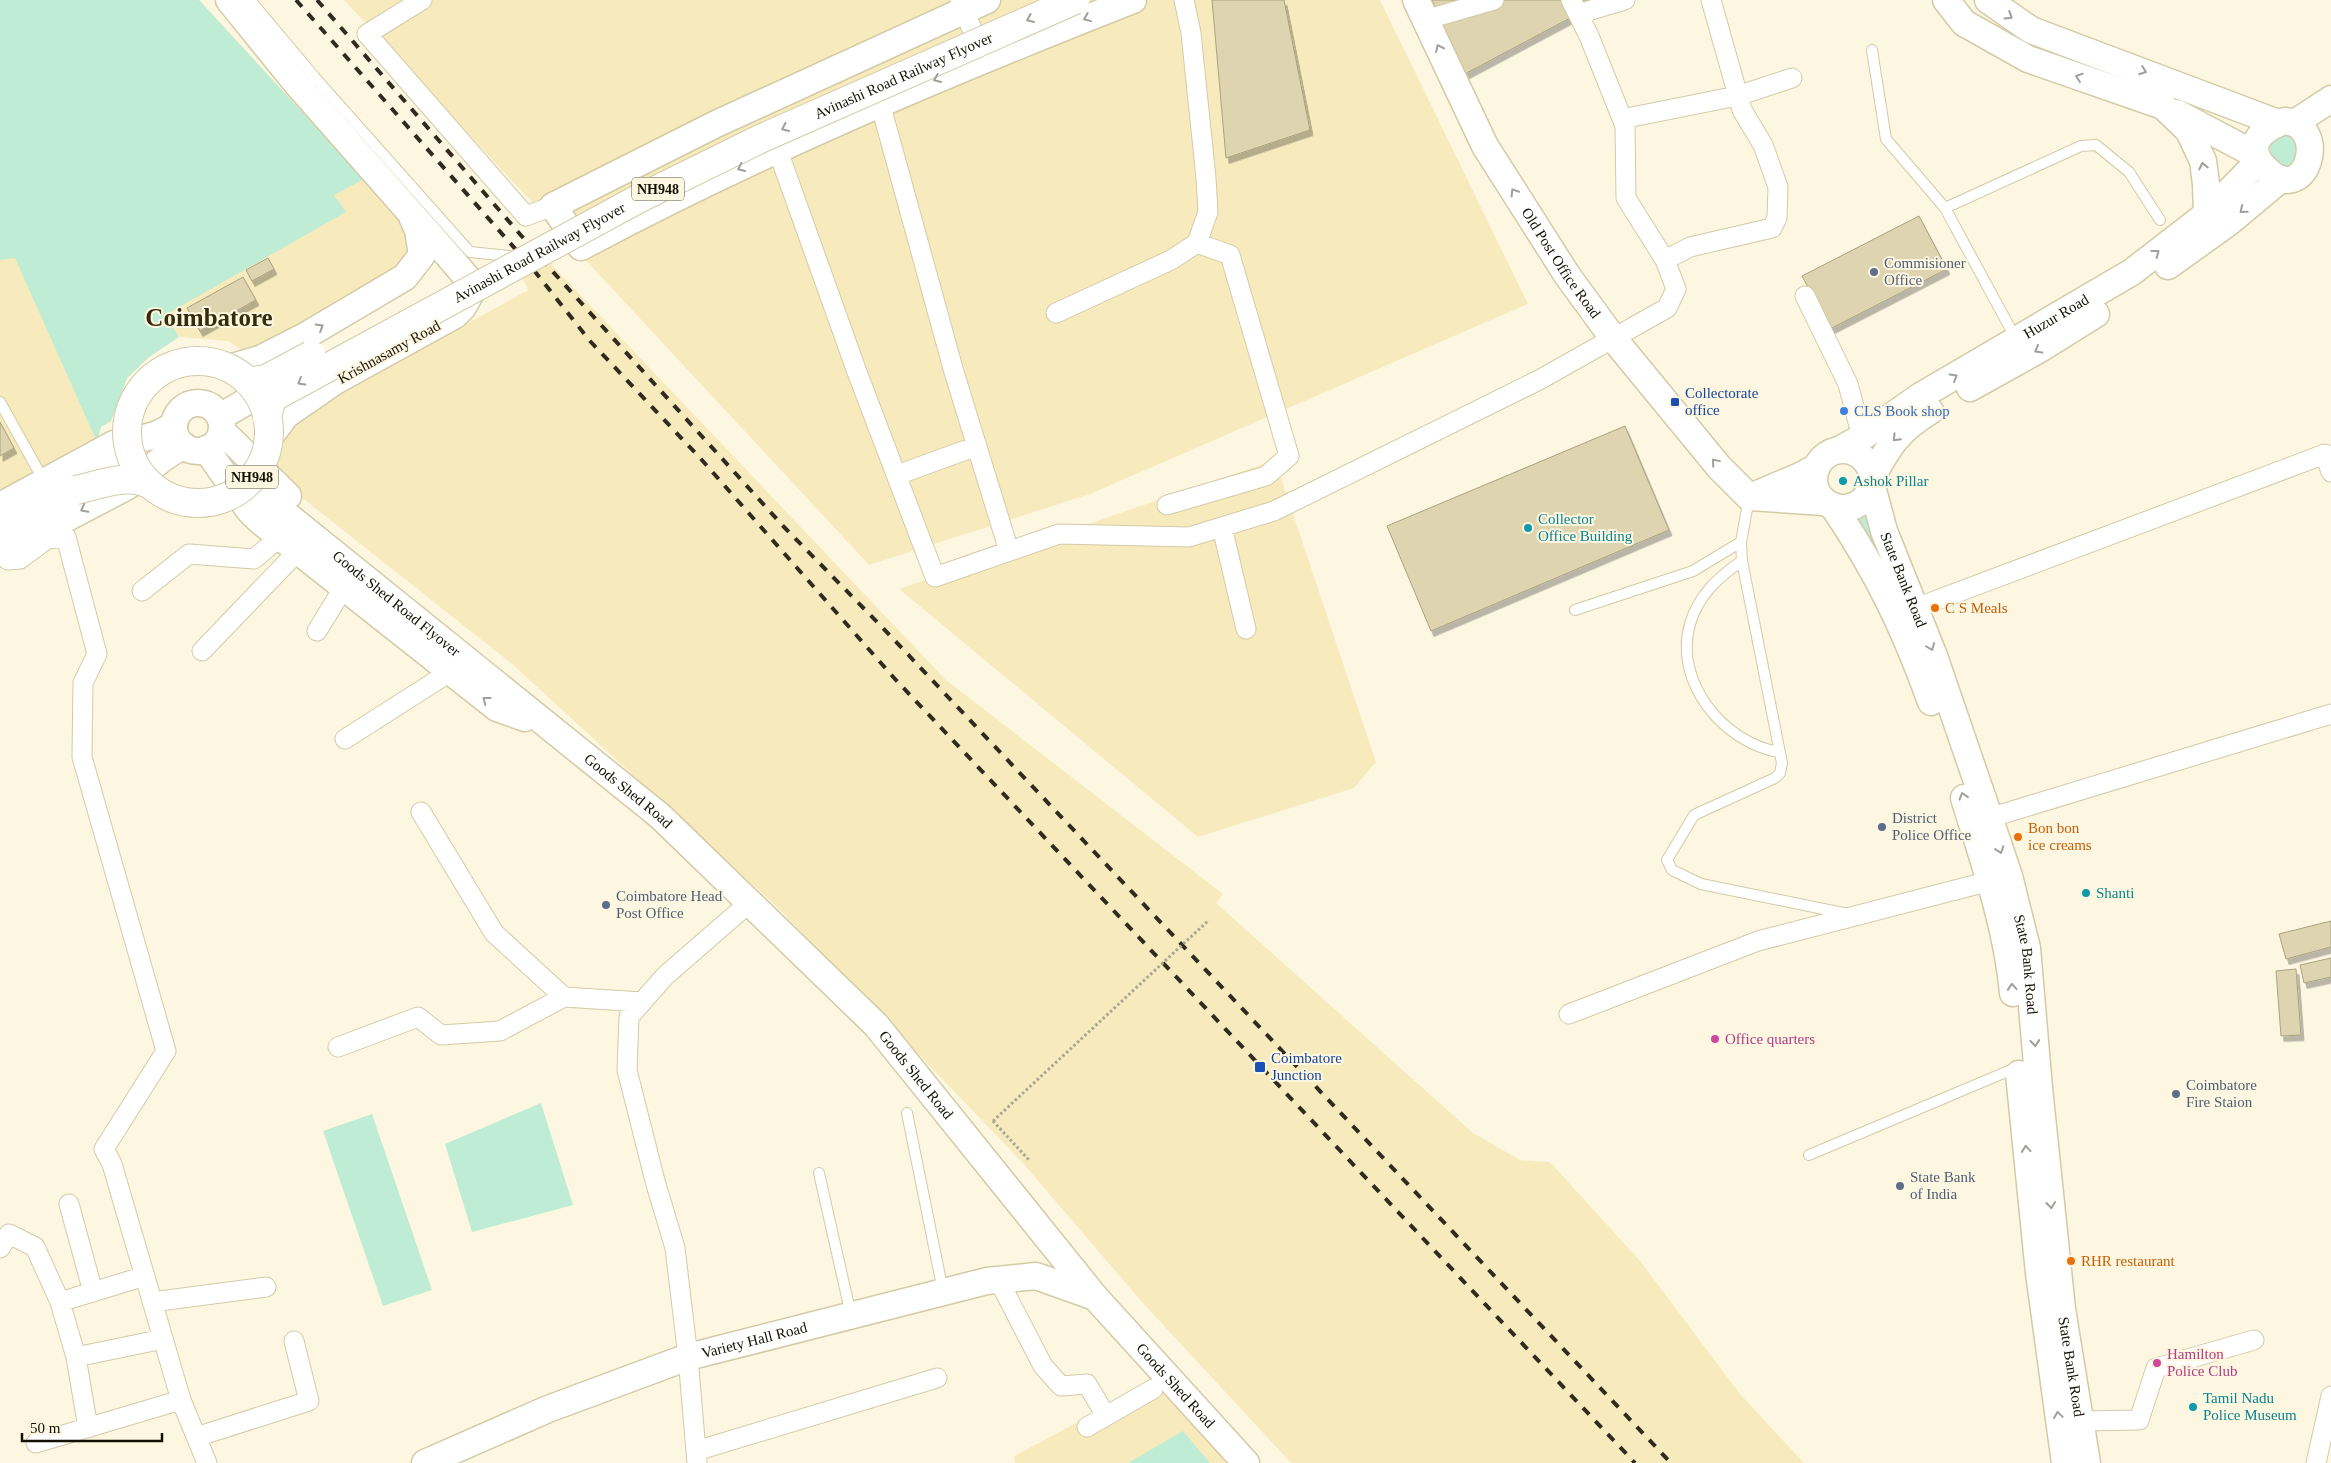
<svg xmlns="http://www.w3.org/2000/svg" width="2331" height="1463" font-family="'Times New Roman',serif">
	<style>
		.built { fill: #f7ebbe }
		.green { fill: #bfecd4 }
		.building { fill: #ded4b0; stroke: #aaa17f; filter: url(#shadow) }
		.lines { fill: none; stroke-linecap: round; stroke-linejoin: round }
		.lane-casing { stroke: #d4caa6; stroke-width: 12 }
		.street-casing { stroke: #d4caa6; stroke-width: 21 }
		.secondary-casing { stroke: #d4caa6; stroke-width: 29 }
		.highway-casing { stroke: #d4caa6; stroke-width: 30 }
		.path { stroke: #a9a492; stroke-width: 3; stroke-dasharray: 2.5 2.5; stroke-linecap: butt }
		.lane { stroke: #fff; stroke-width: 10 }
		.street { stroke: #fff; stroke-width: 19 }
		.secondary { stroke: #fff; stroke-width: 26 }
		.highway { stroke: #fff; stroke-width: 28 }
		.rail { stroke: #302b1e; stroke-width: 4; stroke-dasharray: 9 9; stroke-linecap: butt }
		.highway-bridge-casing { stroke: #d4caa6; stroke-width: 30; stroke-linecap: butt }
		.path-bridge { stroke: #a9a492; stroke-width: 3; stroke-dasharray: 2.5 2.5; stroke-linecap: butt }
		.highway-bridge { stroke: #fff; stroke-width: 28 }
		.oneway { stroke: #a19f9b }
		.service-dot { fill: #5c6f8a; stroke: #fdf7e2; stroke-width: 2 }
		.transit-dot { fill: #1a4fb4; stroke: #fdf7e2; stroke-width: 2 }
		.shop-dot { fill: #3f7fe0; stroke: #fdf7e2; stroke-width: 2 }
		.culture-dot { fill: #0f9aa8; stroke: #fdf7e2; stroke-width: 2 }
		.food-dot { fill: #e8710a; stroke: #fdf7e2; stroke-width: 2 }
		.hotel-dot { fill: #d1479c; stroke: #fdf7e2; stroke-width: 2 }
		.labels { text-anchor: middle; stroke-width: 4; stroke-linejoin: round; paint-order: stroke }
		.shield { fill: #fdf7e2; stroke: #5a5547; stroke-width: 1 }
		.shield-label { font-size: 14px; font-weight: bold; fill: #141004 }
		.street-label { font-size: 15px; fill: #141004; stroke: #fdf7e2 }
		.service-label { font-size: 15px; fill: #4e5e75; stroke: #fdf7e2; text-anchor: start }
		.transit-label { font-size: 15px; fill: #164399; stroke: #fdf7e2; text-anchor: start }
		.shop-label { font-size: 15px; fill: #366cbe; stroke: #fdf7e2; text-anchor: start }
		.culture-label { font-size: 15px; fill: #0d838f; stroke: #fdf7e2; text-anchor: start }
		.food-label { font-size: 15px; fill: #c56008; stroke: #fdf7e2; text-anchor: start }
		.hotel-label { font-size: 15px; fill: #b23c85; stroke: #fdf7e2; text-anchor: start }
		.town-label { font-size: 25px; font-weight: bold; fill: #342c0c; stroke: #fdf7e2 }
	</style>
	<defs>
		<filter id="shadow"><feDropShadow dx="3" dy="5.5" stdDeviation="0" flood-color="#0004"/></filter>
	</defs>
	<rect width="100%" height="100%" fill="#fdf7e2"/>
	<path class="built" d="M0,0h199l214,232 3,12 -15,25 -143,82 -16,-1 -14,-9 -49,-4 -30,20 -22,21 -16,43 -10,6 -4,15 -97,52z
		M344,0h1036l148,304 -438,190 -221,71z
		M549,262l397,418 277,214 -7,9 257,230 47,27 30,2 91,100 99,132 64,69h-513l-150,-162 -120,-140 -241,-251 -269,-247 -239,-189 14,-51 242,-133 -8,-18z
		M1275,460l101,302 -22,26 -156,49 -299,-248z
		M1161,1378l76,85h-222l-1,-7z"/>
	<path class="green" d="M0,0h199l165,179 -30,16 12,17 -181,103 14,22 -30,20 -22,21 -16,43 -10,6 -4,15 -82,-184 -15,2z
		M2279,132l26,7 -14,29 -15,-4c-8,-15 -8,-19 3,-32z
		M1868,502l13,53 -32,-43z
		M541,1103l32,102 -101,27 -27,-88z
		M372,1114l60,176 -49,16 -60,-175z
		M1183,1431l27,32h-82z"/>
	<path class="building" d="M1212,0h72l26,130 -84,28z
		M1432,0h172l-141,75z
		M1919,216l28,53 -117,60 -28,-53z
		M268,258l6,11 -22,12 -6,-11z
		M243,277l13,23 -56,31 -13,-23z
		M0,422l14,26 -14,8z
		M1625,426l44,104 -238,101 -44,-105z
		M2331,921v26l-45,12 -7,-25z
		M2331,958v19l-27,6 -4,-18z
		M2296,969l5,66 -20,1 -5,-65z"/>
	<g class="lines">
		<defs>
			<path id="lane" d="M250,0l68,81 152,171 39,4
				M1872,50l14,89 59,69 71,131
				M1945,208l136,-62 15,-1 33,27 31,48
				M0,402l44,79
				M1749,498l-8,44 1,19 40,202 -2,10 -5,5 -81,37 -27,45 5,10 29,14 147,30
				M1742,561c-24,16 -44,35 -52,63 -17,58 34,119 89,128
				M1575,610l118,-39 48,-29
				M907,1113l36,178
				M1809,1155l209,-88
				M819,1173l32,142"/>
			<path id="street" d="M422,0l-55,34 159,182 27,-10
				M960,0l22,54
				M1571,0l18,36 36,90 1,72 39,62
				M1578,14l47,-14
				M1425,20l69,-20
				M880,103l74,269 55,179
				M1622,119l115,-23 55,-18
				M778,151l79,221 78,205 124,-43 130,3 85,-26 265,-131 128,-72 9,-19 -11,-29 25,-13 82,-19 5,-10 1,-31 -15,-42 -21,-35 -31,-110
				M1805,296l43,88 14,53
				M1056,313l115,-53 26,-17 11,-31 -2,-34 -15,-145 -7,-33
				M897,475l80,-29
				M1167,505l99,-29 23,-20 -59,-201 -33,-12
				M1222,527l24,102
				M5,551l3,9 12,-1 27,-20 19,-2 31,117 -14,29 -1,74 84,294 -62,98 8,15 69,236 26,63
				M142,591l47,-37 65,5 26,-22
				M1916,608l409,-154 6,18
				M317,631l27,-44
				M202,651l96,-100
				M345,739l105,-67
				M421,812l73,121 70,64
				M1989,818l342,-104
				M1569,1014l189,-73 232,-60
				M338,1047l80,-30 23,18 59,-4 64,-34 78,5
				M69,1204l24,88
				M0,1248l9,-14 26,13 25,55 16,55 12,71
				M998,1279l45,87 18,20 26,-2 19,32
				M60,1302l85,-26
				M152,1302l114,-15
				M76,1357l87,-18
				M2080,1421l59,-1 17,-52 98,-28
				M1087,1427l66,-38
				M196,1437l113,-36 -15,-60
				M36,1443l145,-43
				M696,1451l241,-73
				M697,1463l-9,-106 -13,-109 -20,-67 -28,-111 2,-53 36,-41 84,-73
				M2316,1463l15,-67"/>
			<g id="secondary">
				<path d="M229,0l68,84 148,168 24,28 3,11 -9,16 -8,8 -120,66 -49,34 -17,23"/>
				<path d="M987,0l-271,124 -163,82 28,41c178,-95 364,-173 552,-247"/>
				<path id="s1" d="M1416,0l69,146 82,129 46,63 106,129 30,30 75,5"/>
				<path d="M1946,0l18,23 64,36 135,47 26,25 14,30 3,23 1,30"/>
				<path d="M1988,0l43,30 247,93"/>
				<path d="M2177,113l79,42"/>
				<path d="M2285,121c46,5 21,88 -19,48 -23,-22 -6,-40 19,-48z"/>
				<path d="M2296,122l35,-23"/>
				<path d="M2168,266l60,-43 53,-44"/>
				<path d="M229,368l31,-9 47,-24 98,-58 17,-22 -4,-25 -5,-11"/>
				<path d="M1970,388l70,-39 56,-35"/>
				<circle cx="198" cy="427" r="24"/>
				<path d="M220,417l34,-20"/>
				<path d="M222,431l66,65"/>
				<path d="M206,449l43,61 11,11 237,187 28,10"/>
				<circle cx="1843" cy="479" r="29"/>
				<path id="s2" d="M1839,450l23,-13 57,-40 213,-125 75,-58 51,-52"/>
				<path d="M1872,477c18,-33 26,-46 58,-66"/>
				<path id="s3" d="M247,483l413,333 216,209 219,272 151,166"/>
				<path id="s4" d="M1872,486l12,45 50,125 49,143 26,77 18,72 12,140 23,221 25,154"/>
				<path d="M1755,495l45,-19 17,-9"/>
				<path d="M0,506l114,-62c26,-8 37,-3 60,-19"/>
				<path d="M1833,506c44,65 72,123 98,196"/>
				<path d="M0,553l126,-66c22,-14 33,-30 58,-41"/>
				<path d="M1964,798c20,64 43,128 49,195"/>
				<path d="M2019,1074l20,199 26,190"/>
				<path id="s5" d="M425,1463l123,-54 140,-52 299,-76 49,-5 59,21"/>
			</g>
			<path id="highway" d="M0,531l119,-63 11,-15"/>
		</defs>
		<use href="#lane" class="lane-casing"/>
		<use href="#street" class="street-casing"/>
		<use href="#secondary" class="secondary-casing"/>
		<use href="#highway" class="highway-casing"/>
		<path class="path" d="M993,1121l36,39"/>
		<use href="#lane" class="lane"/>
		<use href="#street" class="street"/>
		<use href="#secondary" class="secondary"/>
		<use href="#highway" class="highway"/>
		<path class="rail" d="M296,0l237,269 57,72 111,118 194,220 740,784
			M317,0l228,263 239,264 98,100 789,836"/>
		<defs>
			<g id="highway-bridge">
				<circle cx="198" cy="432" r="71"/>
				<path d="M248,382l18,-3 45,-24"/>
				<path id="s6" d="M267,417l5,-19 366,-199 122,-60 315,-139"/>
				<path d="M76,490c23,-5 51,-17 73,-6"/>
			</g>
		</defs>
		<use href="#highway-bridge" class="highway-bridge-casing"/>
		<path class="path-bridge" d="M993,1121l216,-201"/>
		<use href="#highway-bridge" class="highway-bridge"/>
	</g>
	<defs><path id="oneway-chevron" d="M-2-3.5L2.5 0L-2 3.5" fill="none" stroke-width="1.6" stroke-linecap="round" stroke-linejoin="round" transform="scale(1.25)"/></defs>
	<g class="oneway">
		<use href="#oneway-chevron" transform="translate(2009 16) rotate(32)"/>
		<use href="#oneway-chevron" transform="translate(1087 18) rotate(158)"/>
		<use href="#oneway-chevron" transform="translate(1030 19) rotate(157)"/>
		<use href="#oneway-chevron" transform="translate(1439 48) rotate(-115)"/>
		<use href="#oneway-chevron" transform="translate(2143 71) rotate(20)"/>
		<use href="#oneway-chevron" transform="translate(2079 77) rotate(-161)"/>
		<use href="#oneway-chevron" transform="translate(937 79) rotate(157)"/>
		<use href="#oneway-chevron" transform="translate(785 128) rotate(156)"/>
		<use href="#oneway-chevron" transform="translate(2203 166) rotate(-103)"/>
		<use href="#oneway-chevron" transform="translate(741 168) rotate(155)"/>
		<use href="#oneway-chevron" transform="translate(1514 192) rotate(-122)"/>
		<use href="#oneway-chevron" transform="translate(2243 210) rotate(141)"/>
		<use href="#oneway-chevron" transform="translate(2156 253) rotate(-37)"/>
		<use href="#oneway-chevron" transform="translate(320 327) rotate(-31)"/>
		<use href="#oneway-chevron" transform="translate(2038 350) rotate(150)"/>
		<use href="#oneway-chevron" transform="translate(1954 377) rotate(-30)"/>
		<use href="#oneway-chevron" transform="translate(301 382) rotate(150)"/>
		<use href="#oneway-chevron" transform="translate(1896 438) rotate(133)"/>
		<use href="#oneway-chevron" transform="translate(1715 462) rotate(-130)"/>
		<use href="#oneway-chevron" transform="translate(84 509) rotate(152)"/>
		<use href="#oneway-chevron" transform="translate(1931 647) rotate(69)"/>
		<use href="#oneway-chevron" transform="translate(486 700) rotate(-142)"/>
		<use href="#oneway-chevron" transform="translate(1963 796) rotate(-107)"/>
		<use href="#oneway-chevron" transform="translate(2000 850) rotate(71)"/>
		<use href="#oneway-chevron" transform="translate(2012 987) rotate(-95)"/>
		<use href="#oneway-chevron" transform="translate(2035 1043) rotate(85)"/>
		<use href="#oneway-chevron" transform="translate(2026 1149) rotate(-95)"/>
		<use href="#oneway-chevron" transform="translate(2051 1205) rotate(84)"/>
		<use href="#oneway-chevron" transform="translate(2058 1415) rotate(-98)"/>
	</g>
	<g class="service-dot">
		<circle cx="1874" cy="272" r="5"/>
		<circle cx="1882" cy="827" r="5"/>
		<circle cx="606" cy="905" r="5"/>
		<circle cx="2176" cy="1094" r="5"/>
		<circle cx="1900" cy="1186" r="5"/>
	</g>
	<g class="transit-dot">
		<rect x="1670" y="397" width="10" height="10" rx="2.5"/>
		<rect x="1254" y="1061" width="12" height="12" rx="2.5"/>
	</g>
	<circle class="shop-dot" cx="1844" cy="411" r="5"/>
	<g class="culture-dot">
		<circle cx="1843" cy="481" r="5"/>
		<circle cx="1528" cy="528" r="5"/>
		<circle cx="2086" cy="893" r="5"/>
		<circle cx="2193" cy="1407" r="5"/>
	</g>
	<g class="food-dot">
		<circle cx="1935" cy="608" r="5"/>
		<circle cx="2018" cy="837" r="5"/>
		<circle cx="2071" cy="1261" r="5"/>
	</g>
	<g class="hotel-dot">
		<circle cx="1715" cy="1039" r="5"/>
		<circle cx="2157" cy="1363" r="5"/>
	</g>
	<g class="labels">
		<g class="shield">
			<rect x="632" y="177.5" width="52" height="23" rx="4"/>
			<rect x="226" y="465.5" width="52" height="23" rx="4"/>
		</g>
		<g class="shield-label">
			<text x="658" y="194">NH948</text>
			<text x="252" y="482">NH948</text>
		</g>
		<g class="street-label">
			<text dy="5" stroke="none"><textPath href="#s6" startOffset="729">Avinashi Road Railway Flyover</textPath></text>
			<text dy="5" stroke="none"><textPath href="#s6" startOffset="324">Avinashi Road Railway Flyover</textPath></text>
			<text dy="5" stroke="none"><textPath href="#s1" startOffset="301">Old Post Office Road</textPath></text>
			<text dy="5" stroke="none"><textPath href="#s2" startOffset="255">Huzur Road</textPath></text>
			<text transform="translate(389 352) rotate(-29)" y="5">Krishnasamy Road</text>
			<text dy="5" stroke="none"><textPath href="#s4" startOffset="99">State Bank Road</textPath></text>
			<text dy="5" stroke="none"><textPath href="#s3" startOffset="192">Goods Shed Road Flyover</textPath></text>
			<text dy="5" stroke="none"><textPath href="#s3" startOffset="490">Goods Shed Road</textPath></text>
			<text dy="5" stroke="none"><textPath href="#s4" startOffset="504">State Bank Road</textPath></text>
			<text dy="5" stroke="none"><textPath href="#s3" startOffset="895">Goods Shed Road</textPath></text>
			<text dy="5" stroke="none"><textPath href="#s5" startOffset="352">Variety Hall Road</textPath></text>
			<text dy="5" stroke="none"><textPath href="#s4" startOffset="909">State Bank Road</textPath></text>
			<text dy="5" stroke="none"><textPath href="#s3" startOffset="1300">Goods Shed Road</textPath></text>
		</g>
		<g class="service-label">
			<text x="1884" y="268">Commisioner<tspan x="1884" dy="17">Office</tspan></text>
			<text x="1892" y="823">District<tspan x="1892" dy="17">Police Office</tspan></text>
			<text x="616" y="901">Coimbatore Head<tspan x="616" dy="17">Post Office</tspan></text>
			<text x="2186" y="1090">Coimbatore<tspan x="2186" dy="17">Fire Staion</tspan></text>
			<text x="1910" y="1182">State Bank<tspan x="1910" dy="17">of India</tspan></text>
		</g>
		<g class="transit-label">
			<text x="1685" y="398">Collectorate<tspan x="1685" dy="17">office</tspan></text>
			<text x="1271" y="1063">Coimbatore<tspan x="1271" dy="17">Junction</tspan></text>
		</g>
		<g class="shop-label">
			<text x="1854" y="416">CLS Book shop</text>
		</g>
		<g class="culture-label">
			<text x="1853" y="486">Ashok Pillar</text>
			<text x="1538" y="524">Collector<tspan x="1538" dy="17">Office Building</tspan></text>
			<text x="2096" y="898">Shanti</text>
			<text x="2203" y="1403">Tamil Nadu<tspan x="2203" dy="17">Police Museum</tspan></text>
		</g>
		<g class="food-label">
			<text x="1945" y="613">C S Meals</text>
			<text x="2028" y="833">Bon bon<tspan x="2028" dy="17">ice creams</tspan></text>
			<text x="2081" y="1266">RHR restaurant</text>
		</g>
		<g class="hotel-label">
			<text x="1725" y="1044">Office quarters</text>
			<text x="2167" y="1359">Hamilton<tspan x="2167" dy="17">Police Club</tspan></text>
		</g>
		<g class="town-label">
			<text x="209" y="326">Coimbatore</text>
		</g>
	</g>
	<path d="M22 1433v8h140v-8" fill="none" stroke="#141004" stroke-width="2.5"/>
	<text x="30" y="1433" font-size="15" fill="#141004" stroke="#fdf7e2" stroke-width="4" paint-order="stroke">50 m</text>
</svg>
